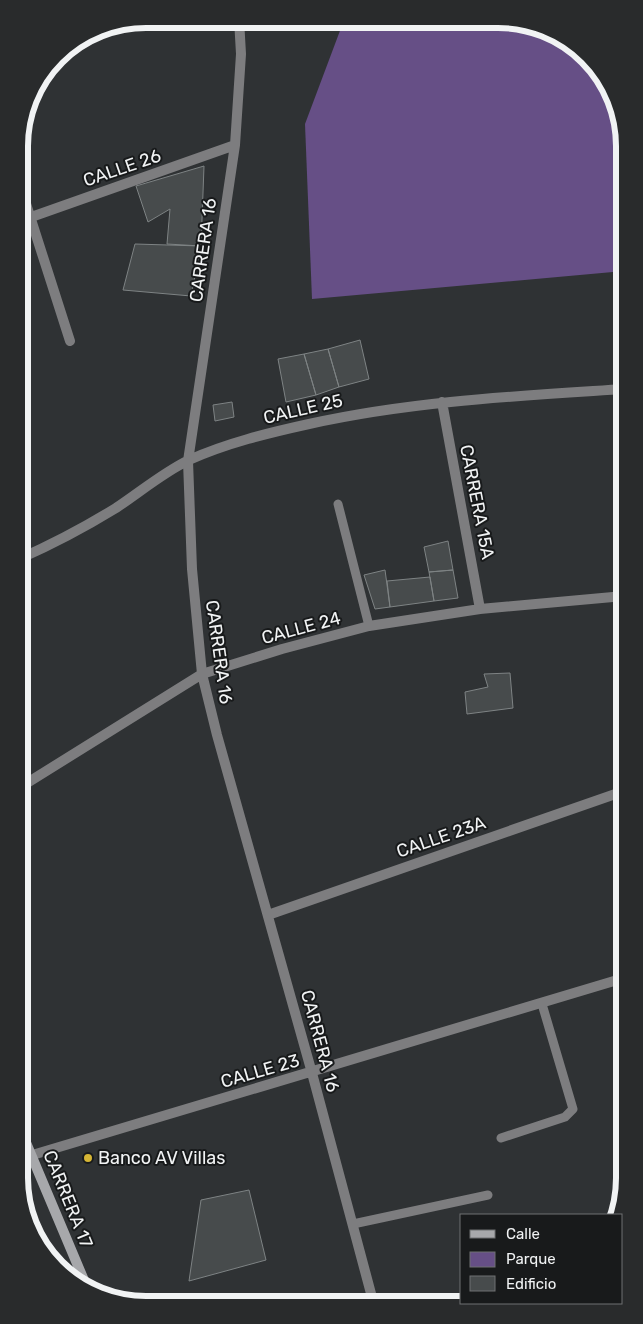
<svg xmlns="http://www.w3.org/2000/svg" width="643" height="1324" font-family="Rubik,sans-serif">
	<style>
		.built { fill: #343c43 }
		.green { fill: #664f86 }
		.building { fill: #474b4c; stroke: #7e8384 }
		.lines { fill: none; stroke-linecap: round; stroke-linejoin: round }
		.lane { stroke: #7d7d7f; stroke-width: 9 }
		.street { stroke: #7d7d7f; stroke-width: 10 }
		.secondary { stroke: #a7a8ab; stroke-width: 10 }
		.poi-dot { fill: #d5b535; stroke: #181a1b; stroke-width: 2 }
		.labels { text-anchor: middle; stroke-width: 4; stroke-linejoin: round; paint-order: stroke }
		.street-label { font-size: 18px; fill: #f1f3f4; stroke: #181a1b }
		.poi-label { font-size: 18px; fill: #f1f3f4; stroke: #181a1b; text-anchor: start }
		.rim { fill: none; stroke: #f1f3f4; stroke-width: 6 }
	</style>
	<rect width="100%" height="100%" fill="#2f3234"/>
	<path class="built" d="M20,1184l43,90 -38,-55z"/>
	<path class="green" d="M344,20l178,1 59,29 37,55 6,40v126l-312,28 -7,-175z"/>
	<path class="building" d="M204,166l-3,80 -34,-2 3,-35 -22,13 -12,-36z
		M135,244l66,2 -10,50 -68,-6z
		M360,340l9,39 -30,8 -11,-38z
		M328,349l11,38 -23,8 -12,-41z
		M304,354l12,41 -30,7 -8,-43z
		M232,402l2,15 -19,4 -2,-16z
		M448,541l5,29 -24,2 -5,-25z
		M385,570l5,37 -15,2 -11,-34z
		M453,570l5,28 -24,3 -5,-29z
		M430,577l4,24 -44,6 -3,-26z
		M510,673l3,35 -46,6 -2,-22 23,-5 -4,-13z
		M249,1190l17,70 -77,21 12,-81z"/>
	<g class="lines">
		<path class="lane" d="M338,504l31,122
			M501,1138l64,-21 8,-8 -31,-105
			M353,1224l135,-29"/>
		<path class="street" d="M239,19l2,35 -6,91 -47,316 4,108 10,105 15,61 95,338 61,228
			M20,185l50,156
			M20,221l215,-76
			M442,402l38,207
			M19,559c34,-15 66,-32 97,-51 24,-16 48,-36 73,-48 38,-17 79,-27 120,-36 104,-23 209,-28 315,-35
			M19,788l183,-114 80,-25 87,-23 111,-17 144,-13
			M268,915l356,-124
			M19,1159l605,-181"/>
		<path class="secondary" d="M19,1126l67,159"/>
	</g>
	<circle class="poi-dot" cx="88" cy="1158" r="5"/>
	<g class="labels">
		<g class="street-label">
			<text transform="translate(122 168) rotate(-19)" y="6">CALLE 26</text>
			<text transform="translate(203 250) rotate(-82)" y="6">CARRERA 16</text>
			<text transform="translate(303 409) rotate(-13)" y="6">CALLE 25</text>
			<text transform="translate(477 502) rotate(79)" y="6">CARRERA 15A</text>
			<text transform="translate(301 628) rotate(-15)" y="6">CALLE 24</text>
			<text transform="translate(219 652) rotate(82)" y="6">CARRERA 16</text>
			<text transform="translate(441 837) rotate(-19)" y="6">CALLE 23A</text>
			<text transform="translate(320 1041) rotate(75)" y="6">CARRERA 16</text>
			<text transform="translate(260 1071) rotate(-16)" y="6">CALLE 23</text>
			<text transform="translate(68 1199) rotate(68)" y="6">CARRERA 17</text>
		</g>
		<g class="poi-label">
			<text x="98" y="1164">Banco AV Villas</text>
		</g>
	</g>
	<path d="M0 0H643V1324H0ZM146 28H498A118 118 0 0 1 616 146V1178A118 118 0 0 1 498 1296H146A118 118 0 0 1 28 1178V146A118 118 0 0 1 146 28Z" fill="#292b2c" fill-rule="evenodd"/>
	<path class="rim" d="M146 28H498A118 118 0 0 1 616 146V1178A118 118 0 0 1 498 1296H146A118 118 0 0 1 28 1178V146A118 118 0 0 1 146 28Z"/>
	<rect x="460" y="1214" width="162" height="90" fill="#181a1b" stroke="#6f7172"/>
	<rect x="470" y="1230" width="25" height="8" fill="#a7a8ab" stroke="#6f7172"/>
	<text x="506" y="1239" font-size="15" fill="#f1f3f4">Calle</text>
	<rect x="470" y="1252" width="25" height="15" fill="#664f86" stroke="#6f7172"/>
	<text x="506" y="1264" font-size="15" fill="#f1f3f4">Parque</text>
	<rect x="470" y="1276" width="25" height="15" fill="#474b4c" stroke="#6f7172"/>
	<text x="506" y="1289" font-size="15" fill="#f1f3f4">Edificio</text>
</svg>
